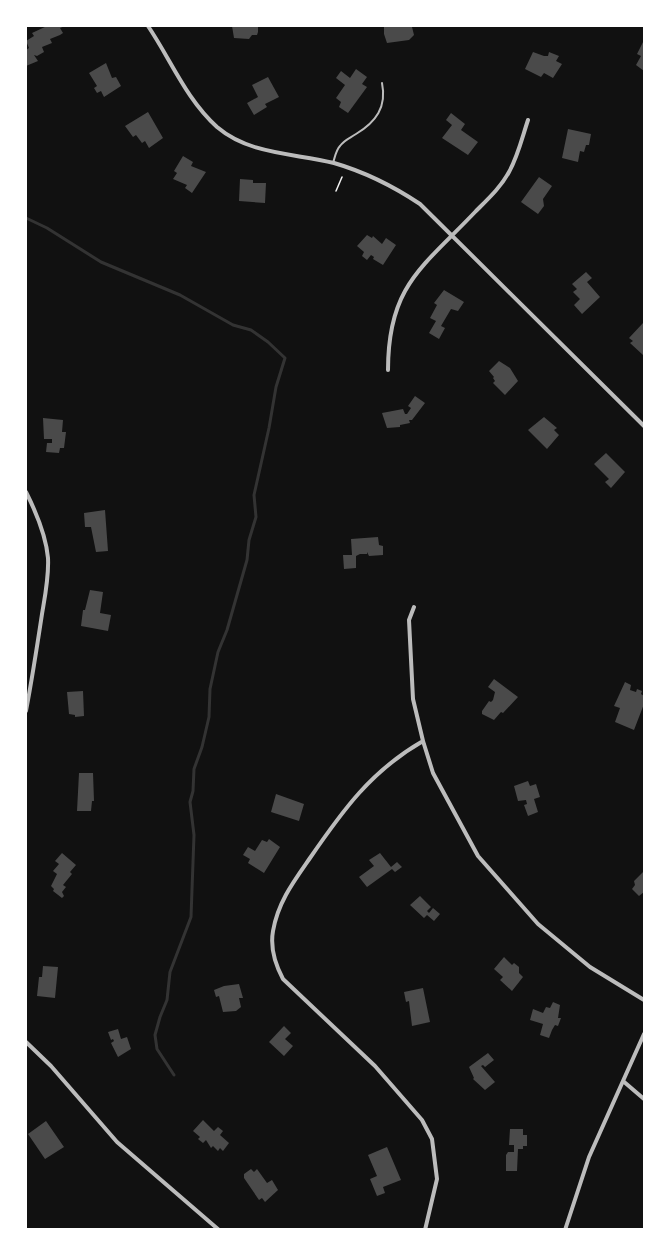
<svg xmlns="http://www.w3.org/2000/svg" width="670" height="1255" font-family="Inter,sans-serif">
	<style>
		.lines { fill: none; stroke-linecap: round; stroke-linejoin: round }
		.stream { stroke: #333; stroke-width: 3 }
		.building { fill: #4a4a4a }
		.path { stroke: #f5f5f5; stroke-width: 1.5 }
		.service { stroke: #bcbcbc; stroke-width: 2 }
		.minor { stroke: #bcbcbc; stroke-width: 4 }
	</style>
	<rect width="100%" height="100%" fill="#111"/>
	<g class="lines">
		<path class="stream" d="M26,218l21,10 54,34 79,33 53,30 18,5 17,12 17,16 -9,29 -7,41 -15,67 2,22 -7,23 -2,20 -20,70 -9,22 -8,37 -1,28 -7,30 -8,22 -1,22 -3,11 4,33 -3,82 -21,55 -3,28 -7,17 -5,18 2,14 17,26"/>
	</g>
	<path class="building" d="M47,26h18l-5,2 3,5 -3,2 -10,4 2,4 -10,4 2,5 -7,4 -3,-1 4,6 -12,5v-16l3,-2 -3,-7 8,-5 -2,-3z
		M232,26h26v6l-1,3h-5l-3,4 -15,-1z
		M384,26h32l-4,1 2,8 -5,5 -22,3 -3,-9z
		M644,40v31l-8,-6 5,-9 -4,-2z
		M533,52l11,4h4l1,-4 10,4 -3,5 6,3 -9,14 -9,-5 -3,4 -16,-8z
		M106,63l6,15 4,-1 5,9 -17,11 -3,-6 -4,2 -3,-5 3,-2 -8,-13z
		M356,69l11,8 -5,7 5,3 -19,26 -9,-6 2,-5 -5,-4 9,-13 -9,-7 5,-7 9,7z
		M268,77l11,20 -14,7 2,3 -13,8 -7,-12 11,-6 -6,-12z
		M148,112l15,26 -14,10 -4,-7 -3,2 -6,-8 -3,2 -8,-11z
		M451,113l14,11 -4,6 17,12 -10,13 -26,-17 10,-13 -6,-5z
		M568,129l23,5 -2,11h-3l-2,7 -4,-1 -2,11 -16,-4z
		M183,156l10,6 -2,4 15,6 -14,21 -7,-5 2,-3 -14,-6 4,-6 -3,-2z
		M539,177l13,9 -9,13 1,7 -6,8 -17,-12z
		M240,179l13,1v3h13l-1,20 -26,-2z
		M367,235l5,3 1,-2 9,8 4,-6 10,7 -13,20 -10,-6 1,-2 -3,-2 -4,5 -5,-4 2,-4 -7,-6z
		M586,272l6,6 -5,4 13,15 -18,17 -8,-9 6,-6 -7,-7 4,-3 -5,-5z
		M444,290l20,12 -6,9 -7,-2 -10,17 4,2 -6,11 -10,-6 7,-12 -6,-3 7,-13 -3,-2z
		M643,323l1,31 -1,1 -13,-12 3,-2 -4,-3z
		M499,361l11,7 8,13 -13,14 -12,-12 2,-2 -2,-3 1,-1 -5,-6z
		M415,396l10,7 -13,17h-3l1,3 -10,2v2l-13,1 -5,-15 21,-4 2,5h2l4,-6 -3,-2z
		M544,417l13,11 -3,2 5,5 -12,14 -19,-19z
		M43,418l20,2 -1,12h4l-2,16h-4l-1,5 -13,-1 1,-9h5v-4h-8z
		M606,453l19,19 -14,16 -6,-6 4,-3 -15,-15z
		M105,510l3,41 -12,1 -5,-25h-6l-1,-14z
		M378,537l1,8 4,1v9l-14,1 -2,-4v2h-7l-4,2v12l-12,1 -1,-14h9l-1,-16z
		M90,590l13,2 -3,21 11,2 -3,16 -27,-5 2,-16h2z
		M494,679l24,18 -15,16 -2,-1 -7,8 -12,-6v-3l7,-10 2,1 2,-2 2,-8 -7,-5z
		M625,682l6,3 -1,5 6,2 1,-3 5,2 -1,3 3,2v8l-10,26 -19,-8 5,-14 -6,-2z
		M83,691l1,25 -9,1v-2l-6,-1 -2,-22z
		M79,773h14l1,28h-2l-1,10h-14z
		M528,781l2,5 6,-2 4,13 -6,2 4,13 -10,4 -4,-11 3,-1 -1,-4 -8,1 -4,-15z
		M276,794l28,10 -5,17 -28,-9z
		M269,839l11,8 -16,26 -16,-10 2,-4 -7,-4 5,-8 7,4 7,-11 5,2z
		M62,853l14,12 -6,7 2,2 -9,11 3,2 -4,5 2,4 -2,2 -9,-7 1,-2 -3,-3 6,-12 -4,-3 6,-7 -4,-3z
		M380,853l11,14 6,-5 5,5 -7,5 -3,-3 -25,18 -8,-10 15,-11 -5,-6z
		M644,871v21l-5,4 -7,-7 3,-4 -1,-4z
		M420,896l11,11 -4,4 2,2 4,-5 7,6 -6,7 -7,-6 -3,3 -14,-13z
		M504,957l8,8 2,-2 5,4v6l4,4 -11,14 -12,-11 3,-3 -9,-8z
		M43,966l15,1 -3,31 -18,-2 2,-19h3z
		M239,984l4,14h-4l2,9 -5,4 -13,1 -4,-16 -3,1 -2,-7 10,-4z
		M423,988l7,34 -18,4 -3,-25 -3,1 -2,-10z
		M553,1002l7,3 -2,13h3l-3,8 -3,-1 -3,5 -3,8 -9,-3 3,-11 -13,-4 3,-11 10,4 3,-6 4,1z
		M284,1026l7,7 -6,6 8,7 -9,10 -15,-14z
		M118,1029l3,10 6,-2 4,12 -13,8 -7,-14 3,-2 -1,-2 -2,1 -3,-8z
		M488,1053l6,7 -9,7 -2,-2 -2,1 14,16 -10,8 -12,-11 1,-1 -5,-11z
		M203,1120l11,11 4,-4 5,4 -3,4 9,8 -6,8 -3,-3 -2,3 -5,-5 -2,2 -5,-8 -3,3 -5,-4 2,-2 -7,-6z
		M46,1121l18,26 -19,12 -17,-25z
		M510,1129h13v6h4v11h-4v3h-5l-1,22h-11v-16l2,-3h6v-7h-5z
		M387,1147l14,33 -18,7 2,6 -8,3 -7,-17 7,-3 -9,-21z
		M251,1169l3,3 3,-3 10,14 5,-3 6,10 -13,12 -3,-4 -3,2 -15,-22v-4z"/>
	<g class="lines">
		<path class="path" d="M336,191l6,-14"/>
		<path class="service" d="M333,163c2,-6 3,-13 7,-17 4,-6 10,-8 16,-12 20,-12 31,-27 26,-51"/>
		<path class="minor" d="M148,26c23,34 38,73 69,101 33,28 77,26 117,36 31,9 59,23 86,41l224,222
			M388,370c0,-85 35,-103 88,-159 12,-12 25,-24 33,-39 9,-16 13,-34 19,-52
			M26,492c10,20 20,43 22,66 1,19 -3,38 -6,56 -5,33 -10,65 -16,97
			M414,607l-5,13 4,79 10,42 10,32 45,83 60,68 52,43 54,33
			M423,741c-52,30 -80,69 -113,117 -16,23 -32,44 -37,73 -3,17 2,33 10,48l92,87 47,54 10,19 5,40 -12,51
			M26,1042l25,24 66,76 102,88
			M623,1081l21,18
			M565,1230l24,-73 55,-123"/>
	</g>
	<rect width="670" height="1255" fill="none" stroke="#ffffff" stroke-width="54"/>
</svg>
